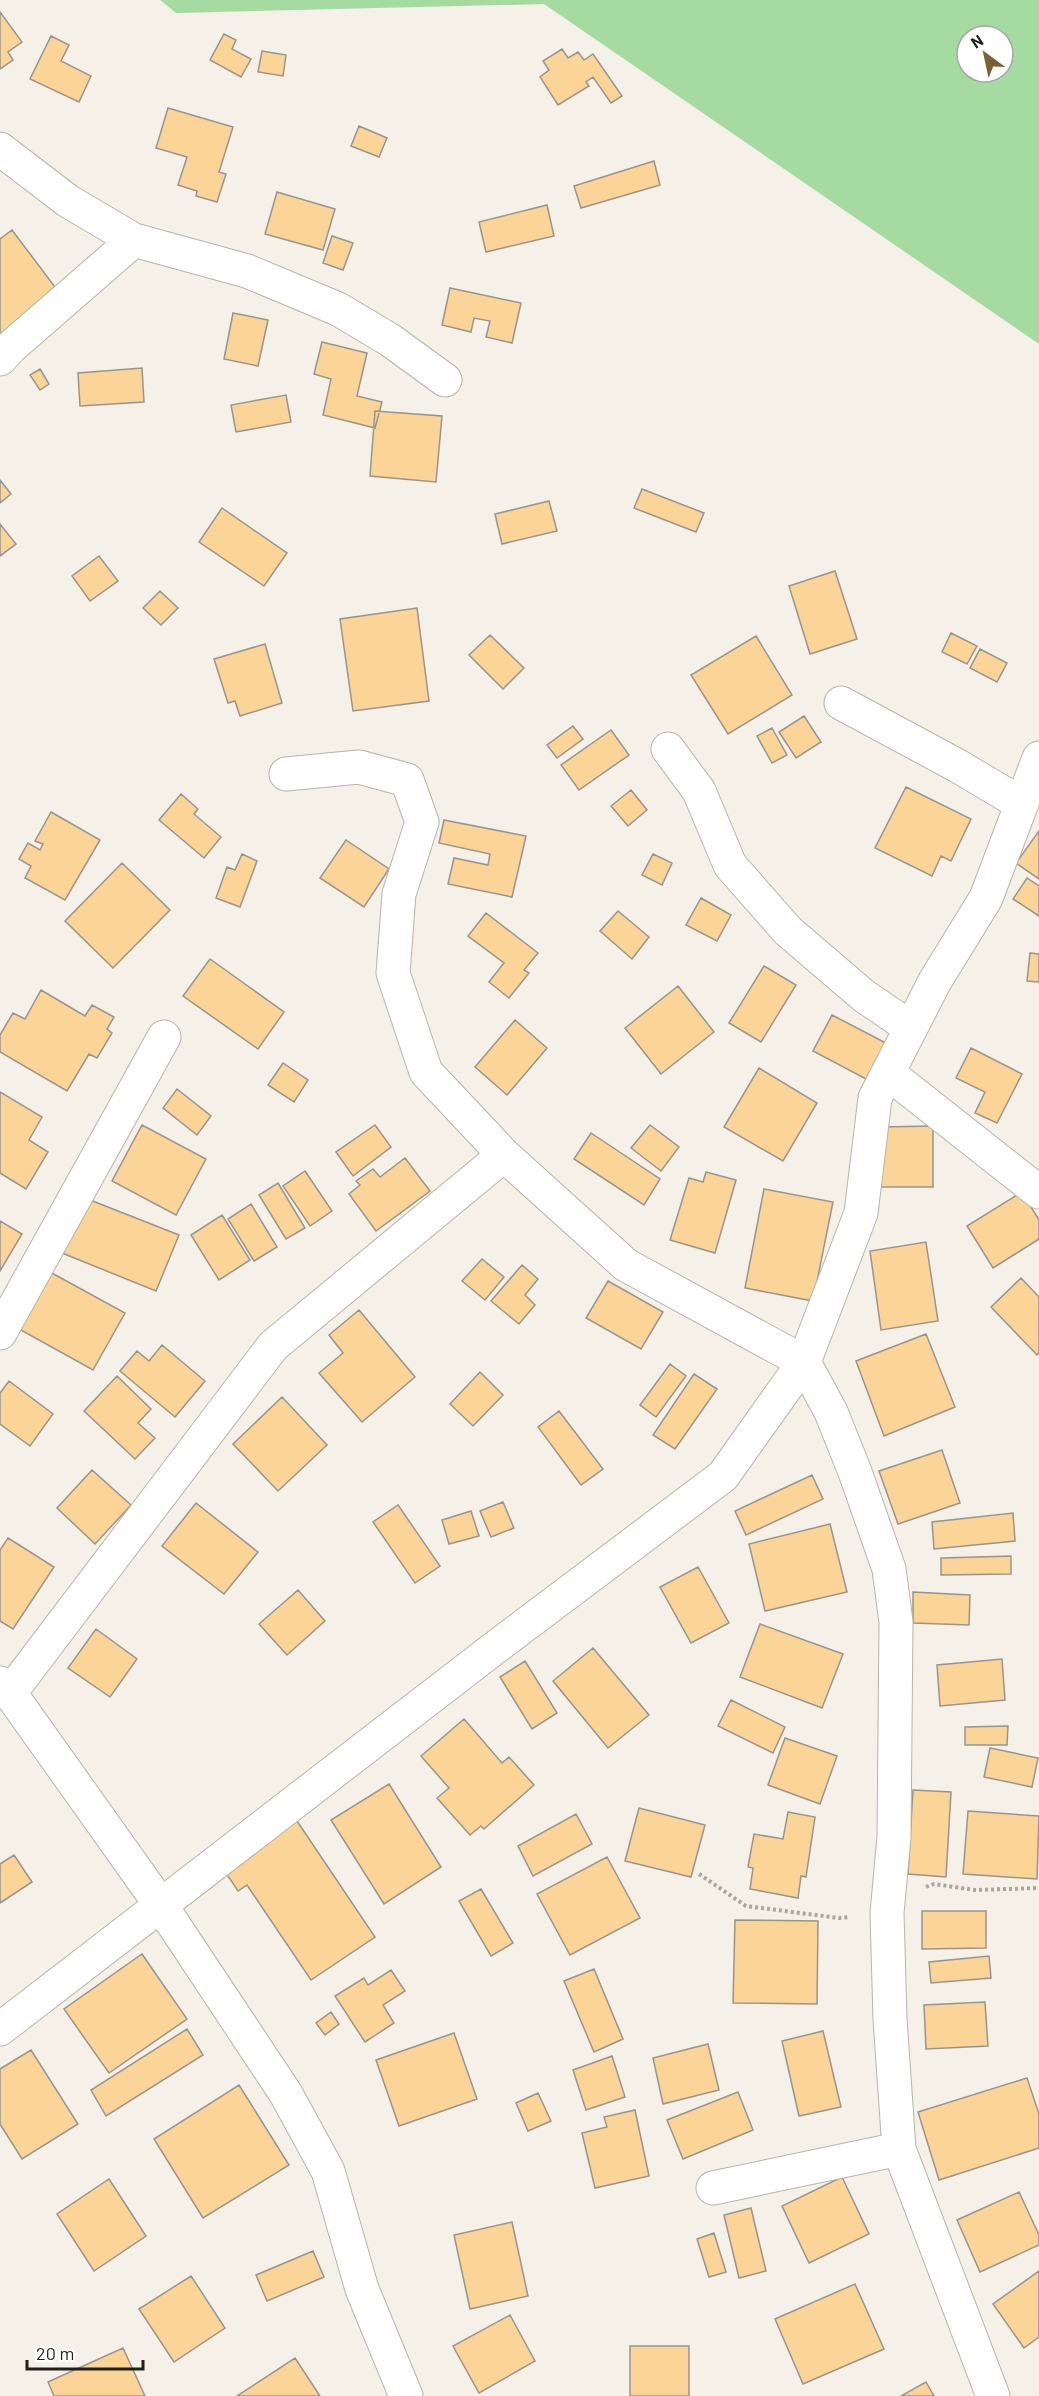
<svg xmlns="http://www.w3.org/2000/svg" width="1039" height="2396" font-family="Barlow,sans-serif">
	<style>
		.green { fill: #a5dba0; fill-rule: evenodd }
		.building { fill: #fbd497; stroke: #99958e; stroke-width: 1.5 }
		.lines { fill: none; stroke-linecap: round; stroke-linejoin: round }
		.street-casing { stroke: #b8b4ac; stroke-width: 35 }
		.path { stroke: #a9a59f; stroke-width: 4; stroke-dasharray: 3 3; stroke-linecap: butt }
		.street { stroke: #fff; stroke-width: 33 }
	</style>
	<rect width="100%" height="100%" fill="#f5f0e8"/>
	<path class="green" d="M160,0h879v344l-495,-340 -368,9zM967,36h36v36h-36z"/>
	<path class="building" d="M0,12l22,30 -14,10 5,8 -13,9z
		M224,34l12,6 -4,9 19,10 -10,18 -31,-17z
		M51,36l18,9 -8,16 30,15 -12,26 -49,-23z
		M562,49l6,9 10,-6 6,8 9,-6 29,42 -11,7 -18,-26 -7,5 3,4 -31,19 -18,-28 9,-7 -6,-9z
		M262,51l24,4 -3,21 -25,-4z
		M168,108l65,19 -14,45 7,2 -9,28 -21,-6 1,-5 -19,-6 9,-28 -31,-9z
		M359,126l28,12 -8,19 -28,-11z
		M654,161l6,24 -79,23 -7,-22z
		M277,192l58,17 -12,41 -58,-16z
		M547,205l7,31 -68,16 -7,-30z
		M12,230l46,61 -58,44v-96z
		M332,236l21,7 -10,27 -20,-7z
		M450,288l71,15 -9,40 -26,-6 4,-16 -16,-3 -3,14 -29,-7z
		M233,313l35,7 -10,46 -34,-7z
		M322,342l45,11 -10,43 25,6 -7,26 -52,-13 8,-36 -17,-5z
		M142,368l2,34 -64,4 -2,-33z
		M40,369l9,15 -9,6 -10,-15z
		M286,395l5,27 -55,10 -5,-27z
		M375,411l67,5 -6,66 -66,-6z
		M0,480l11,14 -11,9z
		M642,489l62,24 -8,19 -62,-24z
		M549,501l8,30 -55,13 -7,-30z
		M222,508l65,45 -23,33 -65,-44z
		M0,524l16,20 -16,12z
		M99,556l19,25 -28,20 -18,-25z
		M835,571l22,68 -47,15 -21,-68z
		M160,591l18,17 -17,17 -18,-17z
		M417,608l12,93 -76,10 -13,-92z
		M951,633l26,13 -10,18 -25,-12z
		M490,635l34,33 -21,21 -34,-34z
		M756,636l36,59 -64,39 -37,-59z
		M265,644l17,59 -42,13 -5,-15 -7,2 -14,-44z
		M980,649l27,14 -10,19 -27,-14z
		M804,716l17,26 -25,16 -17,-26z
		M573,726l10,13 -26,19 -10,-13z
		M772,728l15,27 -15,8 -15,-27z
		M611,730l18,25 -50,35 -18,-25z
		M906,787l65,32 -20,42 -10,-5 -9,20 -57,-28z
		M631,790l16,20 -19,16 -17,-20z
		M181,794l17,15 -4,5 27,23 -17,21 -45,-38z
		M51,812l49,28 -35,60 -40,-22 6,-12 -12,-7 9,-16 12,7 3,-6 -8,-3z
		M444,820l82,16 -14,61 -64,-13 6,-26 34,7 2,-11 -51,-11z
		M1039,831v48l-23,-16z
		M346,840l43,29 -25,38 -44,-29z
		M242,854l15,7 -17,46 -24,-9 11,-31 8,3z
		M653,854l19,9 -10,22 -20,-10z
		M122,863l48,47 -57,58 -48,-47z
		M1027,878l12,8v30l-26,-17z
		M701,898l30,17 -14,26 -31,-16z
		M618,911l31,26 -17,22 -32,-28z
		M486,913l52,40 -14,17 5,3 -20,25 -20,-16 15,-19 -36,-27z
		M1030,953l9,1v28l-12,-1z
		M210,959l74,53 -26,37 -75,-53z
		M764,966l32,19 -35,57 -32,-19z
		M678,986l36,46 -53,42 -36,-46z
		M41,990l44,26 7,-11 22,12 -7,12 5,4 -15,25 -8,-4 -22,37 -67,-39v-17l13,-22 12,6z
		M832,1015l54,28 -20,36 -53,-28z
		M515,1020l32,28 -40,47 -32,-28z
		M971,1048l51,26 -25,49 -22,-10 10,-21 -29,-14z
		M283,1063l25,17 -14,22 -26,-17z
		M759,1068l58,35 -34,58 -59,-34z
		M177,1089l34,27 -14,19 -34,-27z
		M0,1092l42,25 -13,23 19,12 -22,37 -26,-16z
		M142,1125l64,34 -30,56 -64,-34z
		M375,1125l16,22 -38,29 -17,-24z
		M650,1125l29,22 -18,24 -30,-23z
		M933,1126v61h-54l-1,-60z
		M591,1133l69,46 -16,26 -70,-46z
		M405,1158l25,33 -54,40 -27,-37 11,-9 -4,-4 17,-12 7,8z
		M305,1171l27,40 -22,15 -27,-40z
		M706,1172l30,8 -21,73 -45,-13 19,-62 14,4z
		M278,1183l27,45 -19,11 -27,-44z
		M764,1189l69,13 -20,99 -68,-13z
		M1022,1192l17,28v19l-46,29 -26,-42z
		M85,1198l94,37 -23,56 -94,-38z
		M251,1204l26,43 -23,14 -26,-42z
		M222,1215l28,45 -31,20 -28,-45z
		M0,1221l22,13 -22,37z
		M926,1242l12,79 -57,9 -11,-79z
		M482,1259l22,18 -19,23 -23,-19z
		M522,1265l16,14 -13,16 10,10 -16,19 -28,-23z
		M50,1272l75,41 -32,57 -74,-41z
		M1021,1278l18,19v56l-2,2 -46,-48z
		M608,1281l55,31 -22,37 -55,-31z
		M359,1310l56,67 -53,45 -43,-49 24,-20 -14,-18z
		M926,1334l29,73 -71,29 -28,-75z
		M162,1345l43,36 -30,36 -55,-46 17,-20 12,10z
		M670,1364l16,12 -30,41 -16,-12z
		M480,1372l23,23 -30,31 -23,-22z
		M694,1374l23,15 -42,60 -22,-14z
		M117,1376l34,33 -13,14 17,15 -20,21 -51,-48z
		M9,1381l44,33 -23,32 -30,-22v-31z
		M282,1397l45,48 -49,46 -45,-47z
		M559,1411l44,58 -22,16 -43,-58z
		M942,1450l18,53 -62,21 -19,-53z
		M92,1470l39,35 -36,39 -38,-36z
		M812,1475l11,24 -77,36 -11,-24z
		M503,1502l11,26 -23,9 -11,-26z
		M196,1503l62,49 -34,42 -62,-48z
		M398,1505l42,61 -25,17 -42,-61z
		M471,1511l8,25 -30,8 -7,-24z
		M1013,1513l2,28 -81,8 -2,-27z
		M830,1524l17,68 -82,19 -16,-67z
		M8,1538l46,29 -41,62 -13,-8v-71z
		M1011,1556v18l-70,1v-17z
		M698,1567l31,56 -38,20 -31,-56z
		M298,1590l27,31 -38,34 -28,-31z
		M913,1592l57,3 -1,30 -56,-2z
		M760,1624l83,30 -21,54 -82,-31z
		M96,1629l41,30 -27,38 -42,-29z
		M593,1648l56,67 -41,33 -55,-67z
		M1002,1659l3,41 -65,6 -3,-41z
		M525,1661l32,52 -25,16 -32,-52z
		M731,1700l54,27 -12,26 -55,-27z
		M464,1719l38,44 7,-6 25,28 -50,44 -3,-3 -11,9 -33,-37 12,-10 -28,-32z
		M1008,1726l-1,19h-42v-18z
		M785,1738l52,18 -17,48 -52,-19z
		M990,1748l48,10 -6,29 -48,-10z
		M389,1784l52,83 -57,37 -53,-84z
		M913,1790l38,2 -5,85 -38,-3z
		M639,1808l66,17 -14,52 -66,-16z
		M968,1811l71,5 -2,63 -74,-5z
		M788,1812l27,5 -9,60 -5,-1 -3,22 -48,-9 3,-21 -5,-1 6,-33 29,5z
		M576,1814l16,30 -59,32 -15,-30z
		M297,1821l78,116 -64,43 -64,-95 -9,6 -14,-21z
		M14,1855l18,27 -32,21v-39z
		M607,1857l33,61 -70,37 -33,-61z
		M481,1889l32,54 -22,13 -32,-55z
		M922,1911h64v37l-64,1z
		M735,1920l83,1 -1,83 -84,-1z
		M142,1954l45,65 -78,54 -45,-64z
		M989,1956l2,22 -60,5 -2,-21z
		M594,1969l29,70 -29,13 -30,-71z
		M391,1970l14,21 -22,14 11,18 -29,19 -30,-46 29,-18 4,7z
		M985,2002l3,44 -62,3 -2,-44z
		M331,2012l8,12 -14,11 -9,-12z
		M187,2029l16,26 -97,61 -15,-26z
		M823,2031l18,76 -42,9 -17,-75z
		M454,2033l23,66 -78,27 -23,-66z
		M708,2044l11,46 -56,14 -10,-46z
		M31,2050l47,74 -56,35 -22,-35v-55z
		M612,2056l13,41 -39,13 -13,-40z
		M1027,2078l12,36v34l-100,32 -21,-68z
		M239,2085l50,80 -86,53 -49,-79z
		M738,2092l15,38 -70,29 -16,-39z
		M538,2093l13,28 -23,10 -12,-28z
		M635,2110l14,66 -54,12 -13,-55 25,-6 -3,-10z
		M842,2177l27,57 -60,29 -27,-57z
		M109,2179l37,57 -52,35 -37,-57z
		M1019,2192l20,43v10l-59,27 -23,-52z
		M751,2208l15,63 -27,7 -15,-63z
		M512,2222l16,74 -58,13 -16,-74z
		M714,2233l12,39 -17,5 -12,-38z
		M313,2251l11,26 -57,24 -11,-26z
		M1039,2271v66l-15,11 -31,-44z
		M191,2276l34,52 -51,34 -35,-53z
		M855,2284l29,65 -81,35 -28,-65z
		M510,2315l25,46 -56,32 -26,-47z
		M630,2346h59v50h-59z
		M123,2348l22,48h-91l-6,-14z
		M295,2358l25,38h-83z
		M926,2382l8,14h-33z"/>
	<g class="lines">
		<defs>
			<path id="street" d="M0,149l68,52 66,39 113,31 91,38 52,31 55,40
				M0,359l11,-12 123,-107
				M841,703l117,63 62,37
				M668,749l31,42 31,74 58,66 76,65 47,32
				M286,774l73,-7 48,13 15,42 -23,72 -6,79 33,99 78,83 122,110 178,97 27,50 24,60 34,97 7,53 -2,215 -7,76 3,106 9,130 94,247
				M888,1073l151,119
				M0,1333l164,-296
				M0,1683l10,10 150,211 126,190 42,77 34,118 44,107
				M10,1693l263,-347 231,-191
				M0,2029l492,-379 231,-174 81,-114 57,-149 14,-115 60,-117 51,-83 53,-140
				M713,2188l186,-39"/>
		</defs>
		<use href="#street" class="street-casing"/>
		<path class="path" d="M699,1874l47,32 93,12 11,-1
			M926,1887l8,-3 41,6 64,-2"/>
		<use href="#street" class="street"/>
	</g>
	<g transform="translate(985 54) rotate(327)"><circle r="28" fill="#ffffff" stroke="#a6a5a5" stroke-width="1.5"/>
	<path d="M0-4.5L10 22L0 15L-10 22Z" fill="#7a6032"/>
	<text y="-9" font-size="16" font-weight="bold" text-anchor="middle" fill="#211f1d">N</text>
	</g>
	<path d="M27 2360v9h116v-9" fill="none" stroke="#211f1d" stroke-width="3"/>
	<text x="36" y="2360" font-size="18" fill="#211f1d" stroke="#ffffff" stroke-width="4.5" paint-order="stroke">20 m</text>
</svg>
